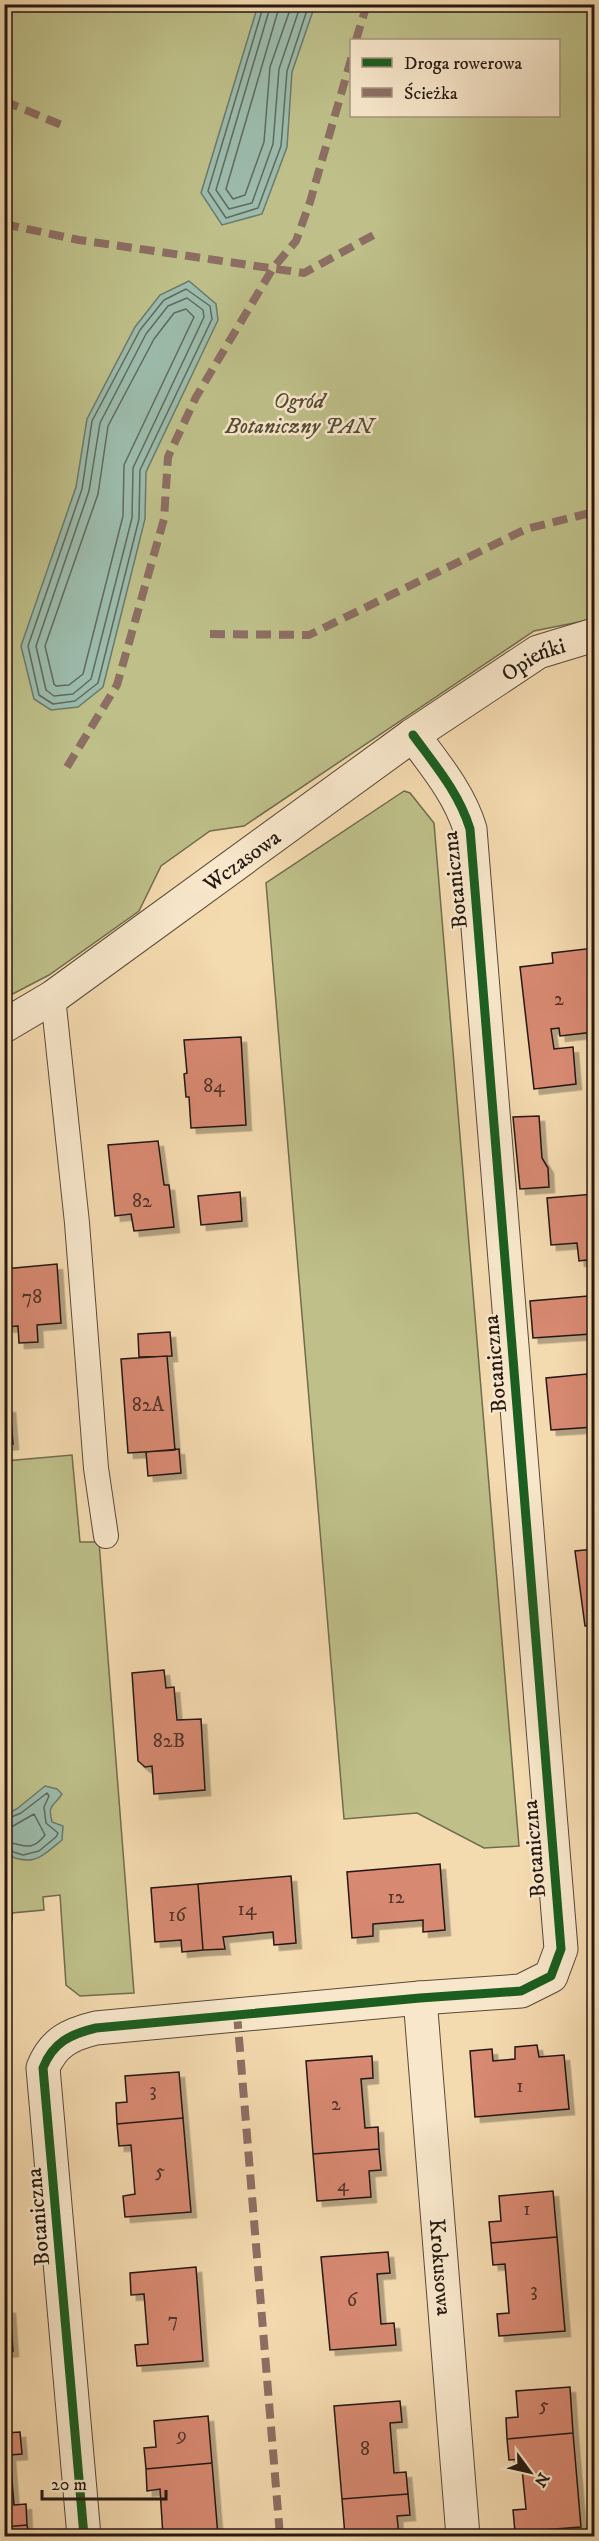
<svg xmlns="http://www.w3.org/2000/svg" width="599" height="2541" font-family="'IM FELL DW Pica',serif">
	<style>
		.green { fill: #bebf89; stroke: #716c4e; stroke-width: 1.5; fill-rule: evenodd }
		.water { fill: #9cbbab; stroke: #6c7a6e; stroke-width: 1.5 }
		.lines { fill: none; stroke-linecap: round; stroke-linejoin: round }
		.shore { stroke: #606a5e; stroke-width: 1.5 }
		.building { fill: #d78971; stroke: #241912; stroke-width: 1.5; filter: url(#shadow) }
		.service-casing { stroke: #584939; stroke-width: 26 }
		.minor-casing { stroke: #584939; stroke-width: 35 }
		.service { stroke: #f8e7cb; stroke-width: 24 }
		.minor { stroke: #f8e7cb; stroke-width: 33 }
		.quiet { stroke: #8d6e63; stroke-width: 8; stroke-dasharray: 15 8; stroke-linecap: butt }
		.cycleway-casing { stroke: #f8e7cb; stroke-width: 13 }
		.cycleway { stroke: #1b5e20; stroke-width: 9 }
		.labels { text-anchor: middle; stroke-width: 5; stroke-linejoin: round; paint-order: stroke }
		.number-label { font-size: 20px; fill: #51352a }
		.park-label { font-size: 22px; font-style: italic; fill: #524b36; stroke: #f8e7cb }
		.street-label { font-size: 22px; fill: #241912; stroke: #f8e7cb }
	</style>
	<defs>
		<filter id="shadow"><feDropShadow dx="5.5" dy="5.5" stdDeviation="0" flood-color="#0004"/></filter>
	</defs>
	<rect width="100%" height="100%" fill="#f4daaf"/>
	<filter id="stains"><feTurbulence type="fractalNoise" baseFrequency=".00333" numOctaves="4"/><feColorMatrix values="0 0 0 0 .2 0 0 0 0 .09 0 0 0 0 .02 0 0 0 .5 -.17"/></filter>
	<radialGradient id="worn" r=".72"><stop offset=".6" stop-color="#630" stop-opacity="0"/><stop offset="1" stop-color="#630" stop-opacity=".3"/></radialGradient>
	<path class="green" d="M5,5h589v614l-60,12 -290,195 -34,5 -49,35 -22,45 -90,64 -44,23zM352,40h206v76h-206z
		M404,791l6,2 24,30 85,1023 -35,2 -67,-35 -73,6 -78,-936z
		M72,1455l8,87h19l35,451 -54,3 -14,-11 -6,-90 -17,2 1,13 -32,3v7l-7,1v-460z"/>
	<path class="water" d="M258,5h57l-23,67 -5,75 -25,67 -40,11 -21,-32z
		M189,281l27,23 2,16 -72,152 -1,47 -42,168 -25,20 -27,3 -17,-11 -13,-53 55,-159 11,-68 48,-92 25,-32z
		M45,1786l12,3 5,5c-8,13 -15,9 -10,28l11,4 -1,14c-22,18 -29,27 -57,14v-38l13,-8z"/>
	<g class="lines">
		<path class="shore" d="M264,4l-56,187 18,27 32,-10 23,-62 6,-75 22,-67
			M271,4l-55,186 13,19 23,-6 21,-59 6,-75 22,-65
			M280,4l-54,185 7,10 12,-4 19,-53 6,-75 22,-63
			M186,289l24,17 2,13 -72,151 -1,49 -41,164 -23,18 -22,3 -14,-9 -11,-49 54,-157 10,-68 48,-91 24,-30z
			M187,298l16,12 1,7 -71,151 -1,50 -41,161 -18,15 -19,2 -8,-6 -10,-44 53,-155 11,-68 46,-89 22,-28z
			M186,309l8,8 -70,148 -1,51 -40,158 -14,11 -13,1 -2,-2 -9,-38 53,-152 10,-68 46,-87 20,-26z
			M4,1820l17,-7 26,-20 2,3 -5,11 2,16 12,10 -2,4 -17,14 -16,4 -19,-6
			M4,1828l9,-2 21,-12 11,21c-15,19 -22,8 -41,7"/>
	</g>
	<path class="building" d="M594,948v84l-34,4 -1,-8 -8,1 3,20 19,-2 3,37 -42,5 -14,-122 33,-4 -1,-10z
		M241,1037l5,88 -55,3 -2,-31h-3l-2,-23 3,-1 -3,-33z
		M539,1116l3,42 6,10 1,19 -29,2 -7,-72z
		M158,1141l6,44h5l5,42 -40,4 -3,-17 -16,2 -7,-71z
		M240,1192l2,29 -41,4 -3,-29z
		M594,1194v65l-15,2 -2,-18 -26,2 -4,-47z
		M57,1264l4,59 -24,2 1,17 -19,1 -1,-17 -14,1v-58z
		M588,1296l3,38 -58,4 -3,-37z
		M170,1332l2,24 -33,1 -1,-23z
		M167,1356l8,94 -47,3 -7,-94z
		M587,1374v4l7,-1v50l-43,3 -5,-52z
		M10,1407l3,37 -9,1v-37z
		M179,1449l2,24 -33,3 -2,-24z
		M594,1549v76l-9,1 -10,-75z
		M164,1670l2,18 8,-1 3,33 24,-1 4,71 -51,4 -2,-28 -7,1 -7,-6 -6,-88z
		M440,1864l5,66 -22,2v-12l-50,4v12l-21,2 -5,-66z
		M291,1876l5,67 -22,2 -1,-13 -50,5 2,12 -22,1 -5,-66z
		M198,1884l5,66 -21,2 -1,-12 -26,2 -4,-54z
		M537,2045l2,12 25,-2 5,54 -94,8 -5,-66 22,-2 1,12 22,-2v-12z
		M372,2056l1,22 -12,1 4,49 13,-1 1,22 -66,5 -7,-93z
		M179,2072l4,46 -66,6 -1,-21 11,-1 -2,-26z
		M183,2118l8,94 -66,5 -2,-21 12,-2 -4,-49 -12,1 -2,-22z
		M379,2149l2,21 -12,1 2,26 -54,4 -4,-47z
		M553,2191l4,46 -66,6 -2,-21 12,-1 -2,-25z
		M557,2237l8,94 -66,5 -2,-22 12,-1 -4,-49 -12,1 -2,-22z
		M388,2252l2,21 -13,1 4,50 13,-1 2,22 -66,5 -9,-93z
		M196,2267l7,94 -66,5 -2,-21 13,-1 -4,-50 -13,1 -1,-22z
		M4,2308h6l3,43 -9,1z
		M570,2387l3,46 -66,6 -1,-21 12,-1 -2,-26z
		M400,2401l2,21 -12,1 4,50 12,-1 2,22 -66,5 -8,-93z
		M208,2416l4,47 -66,6 -2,-21 12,-1 -2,-26z
		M20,2432l2,22 -12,1 4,50 12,-1 1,21 -23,2v-94z
		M573,2433l8,94 -66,5 -2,-22 13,-1 -5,-50 -12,1 -2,-21z
		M212,2463l6,73h-55l-3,-47 -13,2 -1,-22z
		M408,2494l2,21 -13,1 2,20h-54l-3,-37z
		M27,2525l2,11h-25v-9z"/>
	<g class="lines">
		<defs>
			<path id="service" d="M53,997l24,226 19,245 10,68"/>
			<g id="minor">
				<path id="s1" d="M4,1026l49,-29 360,-262 125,-83 56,-17"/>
				<path id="s2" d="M420,1998l43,538"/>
				<path d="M84,2536l-41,-468c10,-26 28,-34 53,-40l324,-30 101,-7 30,-15 10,-27 -91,-1120c-11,-36 -35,-64 -57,-94"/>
			</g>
		</defs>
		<use href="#service" class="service-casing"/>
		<use href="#minor" class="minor-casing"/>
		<use href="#service" class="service"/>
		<use href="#minor" class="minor"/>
		<path class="quiet" d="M356,40l11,-36
			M4,101l60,25
			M4,224l75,16 225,33 75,-41
			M210,634l99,1 217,-106 68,-17
			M67,767l50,-82 47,-166 4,-62 28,-60 77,-129 23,-27 14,-39 42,-146
			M237,2014l43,522"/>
		<defs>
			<path id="cycleway" d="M84,2536l-41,-468c10,-26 28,-34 53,-40l324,-30 101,-7 30,-15 10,-27 -91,-1120c-11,-36 -35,-64 -57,-94"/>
		</defs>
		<use href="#cycleway" class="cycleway-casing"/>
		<use href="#cycleway" class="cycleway"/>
	</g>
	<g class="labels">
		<g class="number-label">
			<text x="559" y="1005">2</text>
			<text x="214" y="1092">84</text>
			<text x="142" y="1207">82</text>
			<text x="32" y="1303">78</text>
			<text x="148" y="1411">82A</text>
			<text x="169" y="1747">82B</text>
			<text x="396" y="1903">12</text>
			<text x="247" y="1915">14</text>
			<text x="177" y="1921">16</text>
			<text x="520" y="2092">1</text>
			<text x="153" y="2096">3</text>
			<text x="336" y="2110">2</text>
			<text x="160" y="2177">5</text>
			<text x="343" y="2191">4</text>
			<text x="527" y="2215">1</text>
			<text x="534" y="2296">3</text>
			<text x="352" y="2306">6</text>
			<text x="173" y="2326">7</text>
			<text x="544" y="2411">5</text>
			<text x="182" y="2441">9</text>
			<text x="365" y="2455">8</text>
		</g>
		<g class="park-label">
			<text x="299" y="408">Ogród<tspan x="299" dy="25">Botaniczny PAN</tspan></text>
		</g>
		<g class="street-label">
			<text dy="8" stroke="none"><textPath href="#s1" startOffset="645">Opieńki</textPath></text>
			<text dy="8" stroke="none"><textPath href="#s1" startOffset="290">Wczasowa</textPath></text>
			<text transform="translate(454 880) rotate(-96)" y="8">Botaniczna</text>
			<text transform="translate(494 1364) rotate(-95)" y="8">Botaniczna</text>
			<text transform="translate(533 1849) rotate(-95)" y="8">Botaniczna</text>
			<text transform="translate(37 2217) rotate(-95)" y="8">Botaniczna</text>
			<text dy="8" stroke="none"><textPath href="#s2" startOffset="270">Krokusowa</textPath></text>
		</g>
	</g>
	<rect width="599" height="2541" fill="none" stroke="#f4daaf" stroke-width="24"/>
	<rect x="6" y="6" width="587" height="2529" fill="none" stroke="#241912" stroke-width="3"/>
	<rect x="12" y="12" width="575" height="2517" fill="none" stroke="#241912" stroke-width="1.5"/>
	<rect x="350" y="39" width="210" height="78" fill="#f8e7cb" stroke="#a39581" stroke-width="1.5"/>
	<rect x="362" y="58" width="30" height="9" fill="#1b5e20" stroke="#a39581" stroke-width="1.5"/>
	<text x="404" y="69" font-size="18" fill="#241912">Droga rowerowa</text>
	<rect x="362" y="88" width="30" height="9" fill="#8d6e63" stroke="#a39581" stroke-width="1.5"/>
	<text x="404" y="99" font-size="18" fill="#241912">Ścieżka</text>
	<g transform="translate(530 2472) rotate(123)" stroke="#f8e7cb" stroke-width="4.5" paint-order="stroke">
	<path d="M0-4.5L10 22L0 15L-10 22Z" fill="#241912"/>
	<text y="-9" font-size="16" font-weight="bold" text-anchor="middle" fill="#241912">N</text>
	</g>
	<path d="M42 2490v9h124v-9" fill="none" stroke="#241912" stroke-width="3"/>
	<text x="51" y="2490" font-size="18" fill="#241912" stroke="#f8e7cb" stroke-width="4.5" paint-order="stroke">20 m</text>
	<rect width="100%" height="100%" filter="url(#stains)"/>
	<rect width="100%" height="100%" fill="url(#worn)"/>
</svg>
